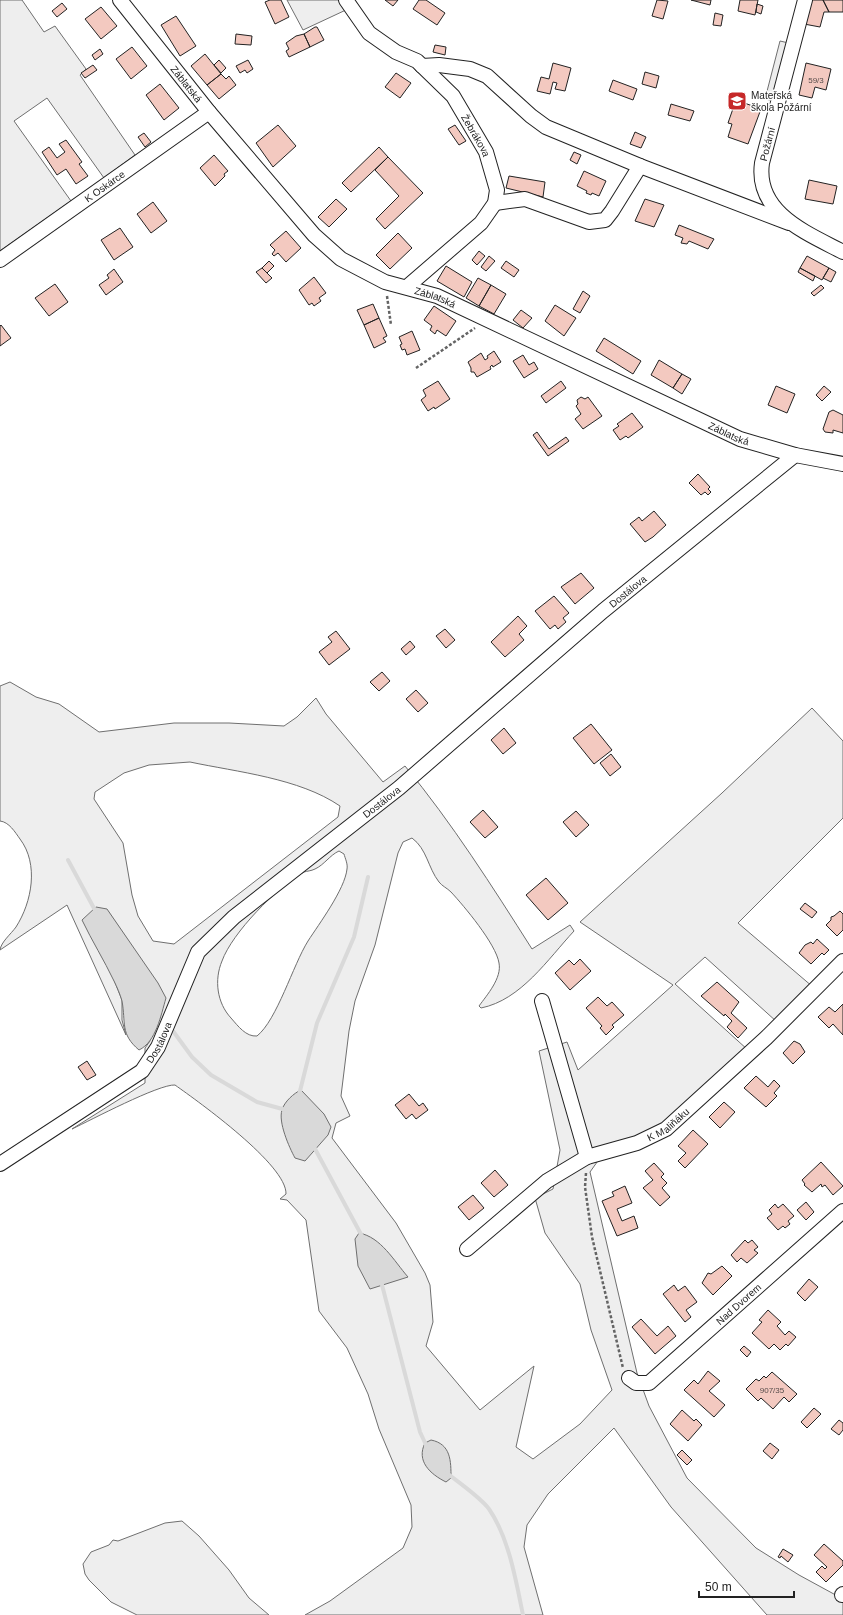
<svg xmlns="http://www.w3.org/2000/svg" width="843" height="1615" font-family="Helvetica,sans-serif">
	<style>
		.green { fill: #eee; stroke: #6f6f6f; fill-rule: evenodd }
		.parking { fill: #ededed; stroke: #6f6f6f }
		.water { fill: #d9d9d9; stroke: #6f6f6f }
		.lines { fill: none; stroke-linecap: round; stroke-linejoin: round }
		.stream { stroke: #d9d9d9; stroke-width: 4 }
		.building { fill: #f3c9c0; stroke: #222 }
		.minor-casing { stroke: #222; stroke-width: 16 }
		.path { stroke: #646464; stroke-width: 2.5; stroke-dasharray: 3 2; stroke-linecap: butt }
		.minor { stroke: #fff; stroke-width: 14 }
		.labels { text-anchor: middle; stroke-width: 3; stroke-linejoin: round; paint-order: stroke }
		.number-label { font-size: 8px; fill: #564c4a }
		.street-label { font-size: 10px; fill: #222; stroke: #fff }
		.poi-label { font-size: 10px; fill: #222; stroke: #fff; text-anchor: start }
	</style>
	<rect width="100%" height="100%" fill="#fff"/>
	<path class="green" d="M0,0h22l22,32 11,-6 31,43 -6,6 55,80 -31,23 -57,-80 -33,23 57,80 -71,50z
		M287,0h56l5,9 -45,21z
		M10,682l26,15 23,7 40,28 75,-9h55l55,3 13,-9 19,-19 10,16 57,68 22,-16c47,57 87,120 127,183l38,-24 4,6c-26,28 -53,69 -93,77l-2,-2c8,-11 23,-28 20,-43 -3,-19 -35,-57 -48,-71 -4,-4 -9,-6 -12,-10 -11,-14 -12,-33 -27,-44l-9,4 -5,11 -23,92 -20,56 -6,30 -8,65 9,20 -14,7 -4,15 64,85 29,50 5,12 3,37 -7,24 54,64 54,-44 -18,81 17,12 47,-35 32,-34 -21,-60 -11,-46 -35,-51 -10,-35 18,-9 7,-39 -21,-99 28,-9 11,28 95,-85 -93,-63 142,-129 90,-85 31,33v77l-105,105 75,64 -36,35 -72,-65 -30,27 73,66 -80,73 -61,25 -17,24 47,201 12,33 38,72 69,70 43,27 44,24v16h-76l-96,-108 -57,-79 -66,66 -21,31 -3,22 19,68h-238l25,-14 73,-53 9,-21 -1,-22 -32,-76 -11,-35 -21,-46 -28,-37 -13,-91 -19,-20 -7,-1 6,-5c1,-29 -87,-92 -111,-109 -16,-1 -84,35 -103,44l73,-46v-35l5,-7 -18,-94 -25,-37 7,70 8,20v20l4,15 -59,-130 -67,45c1,-8 11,-16 16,-23 16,-25 23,-63 4,-88 -5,-7 -11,-17 -20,-18v-135zM190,762c47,10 109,16 150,44l-2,11 -164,127 -21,-3 -15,-25 -6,-21 -9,-52 -29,-44 1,-7 29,-19 25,-8zM339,851l5,3c1,4 4,10 3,15 -2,20 -28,55 -39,72 -15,24 -31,79 -51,95 -11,1 -19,-10 -26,-18 -14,-15 -17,-38 -9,-57 10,-28 55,-74 82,-89 3,-1 7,-1 11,-3 9,-4 15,-14 24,-18z
		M182,1521l17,15 30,34 20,28 20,17h-132l-26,-13 -22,-22 -4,-6 -2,-10 8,-12 18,-7 4,-5 5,1 47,-18z"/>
	<path class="parking" d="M780,41l13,3 -14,58 -14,-3z"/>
	<path class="water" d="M96,907l11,2 51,74 8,15c-5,17 -10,44 -27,52 -19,-16 -13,-27 -17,-49 -2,-7 -5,-14 -8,-20 -10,-21 -22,-40 -32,-61z
		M301,1090l23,24 7,13 -3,8 -23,26 -10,-3c-6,-11 -17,-36 -13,-48 2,-8 12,-17 19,-20z
		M359,1233c22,4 35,28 49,44l-38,12 -12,-23 -3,-27z
		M431,1440c20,4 20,21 20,38l-5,4c-16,-8 -30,-21 -21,-39z"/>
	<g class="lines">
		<path class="stream" d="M68,860l28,52
			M173,1031l19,26 19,18 46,27 29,8
			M299,1095l18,-72 37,-86 14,-60
			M314,1147l49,91
			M381,1281l39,151 7,15
			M447,1473c12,10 33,24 42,36 20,29 27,72 34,106"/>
	</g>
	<path class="building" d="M270,0h11l8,17 -14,7 -10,-22z
		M385,0h13l-5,6z
		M419,0h7l19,13 -8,12 -24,-16z
		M657,0l11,1 -5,18 -11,-3z
		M691,0h20l-1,5z
		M740,0h18l-3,15 -17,-4z
		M810,0h13l6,12h-5l-4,15 -16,-3z
		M823,0h20v12h-14z
		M62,3l5,6 -10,8 -5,-6z
		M757,4l6,2 -2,8 -5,-2z
		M101,7l16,19 -16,13 -16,-20z
		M715,13l8,2 -2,11 -8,-1z
		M176,16l20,30 -16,10 -19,-31z
		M315,27h2l7,13 -14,7 -6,-13z
		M236,34l16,2 -1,9 -16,-1z
		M304,34l6,13 -21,10 -3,-6 3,-2 -3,-6 10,-7z
		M435,45l11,2 -1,8 -12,-3z
		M132,47l15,19 -16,13 -15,-20z
		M100,49l3,5 -8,6 -3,-5z
		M205,54l16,20 -14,11 -16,-19z
		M219,60l7,8 -5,5 -7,-8z
		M248,60l5,9 -6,4 -2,-3 -5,3 -4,-7z
		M553,63l18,5 -6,23 -10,-2 2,-6 -4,-1 -3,12 -13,-3 4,-14 8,2z
		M806,63l25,6 -5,21 -11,-3 -3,11 -13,-3z
		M93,65l4,5 -12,8 -4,-5z
		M645,72l14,4 -3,12 -14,-4z
		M396,73l15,10 -11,15 -15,-11z
		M221,74l5,5 3,-3 7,9 -17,14 -12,-14z
		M613,80l24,9 -4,11 -24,-9z
		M160,84l19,24 -15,12 -18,-25z
		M736,100l25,9 -13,35 -20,-7 4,-13 -4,-1z
		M671,104l23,7 -4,10 -22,-6z
		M278,125l18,21 -23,21 -17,-24z
		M455,125l11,16 -7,4 -11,-16z
		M635,132l11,5 -5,11 -11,-4z
		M144,133l7,9 -6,5 -7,-10z
		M66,140l16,22 -3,2 9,12 -12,8 -10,-15 -9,6 -15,-23 7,-5 8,11 8,-6 -6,-8z
		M379,147l9,10 -37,35 -9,-9z
		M574,152l7,3 -4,9 -7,-4z
		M214,155l14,16 -4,3 1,2 -10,10 -15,-18z
		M388,157l35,36 -38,36 -9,-10 23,-23 -24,-26z
		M584,171l22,10 -7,15 -7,-3 -1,2 -5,-2 1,-2 -10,-5z
		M509,176l36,6 -2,15 -37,-9z
		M809,180l28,6 -4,18 -28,-5z
		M336,199l11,10 -18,18 -11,-10z
		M645,199l19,6 -10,22 -19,-6z
		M153,202l14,19 -16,12 -14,-19z
		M679,225l35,14 -6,10 -19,-8 -2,3 -6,-1 2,-5 -8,-3z
		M120,228l13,19 -19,13 -13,-20z
		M286,231l15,17 -15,14 -8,-9 -4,3 -2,-2 3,-4 -5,-5z
		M398,233l14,15 -22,21 -14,-14z
		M479,251l6,5 -8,9 -5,-5z
		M489,256l6,5 -9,10 -5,-4z
		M807,256l22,12 -7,12 -22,-12z
		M269,261l5,5 -7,7 -5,-5z
		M506,261l13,9 -5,7 -13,-9z
		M446,266l26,16 -8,15 -27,-16z
		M262,268l10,10 -6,5 -10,-11z
		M800,268l15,8 -2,5 -15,-9z
		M829,268l7,4 -5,10 -8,-4z
		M114,269l9,13 -17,13 -7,-10 10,-7 -2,-3z
		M314,277l12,16 -7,5 2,3 -7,5 -2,-3 -3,2 -10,-15z
		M478,278l13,7 -12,21 -13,-8z
		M55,284l13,18 -19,14 -14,-18z
		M491,285l15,9 -12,20 -15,-8z
		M821,285l3,3 -10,8 -3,-3z
		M583,291l7,5 -10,17 -7,-4z
		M373,304l6,14 -15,7 -7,-15z
		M555,305l21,13 -12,18 -19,-15z
		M434,306l22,15 -10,15 -9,-6 -2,4 -5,-4 2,-4 -8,-6z
		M521,310l11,8 -9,10 -10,-8z
		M379,318l8,18 -4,2 3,4 -12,6 -10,-23z
		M1,325l10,13 -11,8v-20z
		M412,331l8,19 -13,5 -2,-6 -3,1 -2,-5 2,-1 -3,-7z
		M604,338l37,23 -8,13 -37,-23z
		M494,351l7,11 -8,5 -1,-2 -2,2 1,2 -14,8 -3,-5h-3v-4l-3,-6 13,-9 4,7 3,-2 -1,-2z
		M523,355l6,10 5,-3 4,7 -14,9 -11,-17z
		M659,360l23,14 -9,14 -22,-13z
		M682,374l9,5 -9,15 -9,-6z
		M438,381l12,18 -15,10 -1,-2 -6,4 -7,-11 5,-4 -3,-6z
		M561,381l5,7 -20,15 -5,-7z
		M776,386l19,8 -8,19 -19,-8z
		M824,386l7,6 -9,9 -6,-6z
		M581,397l4,2 3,-2 14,19 -19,13 -8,-10 6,-5 -5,-8 2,-2 -1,-4z
		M833,410l10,5v18l-10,-3v3l-8,-1 -2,-3 6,-17z
		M632,413l11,14 -15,11 -2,-2 -6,4 -7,-10 6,-4 -2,-2z
		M537,432l12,17 17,-12 3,4 -21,15 -15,-21z
		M698,474l12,13 -2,2 3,3 -3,3 -3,-3 -4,3 -12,-12z
		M654,511l12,14 -13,12 -8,5 -15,-18 9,-7 3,4z
		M581,573l13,15 -19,16 -14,-17z
		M554,596l15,17 -6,5 3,4 -8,7 -3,-4 -5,4 -15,-18z
		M518,616l9,10 -8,8 5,6 -19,17 -14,-15z
		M445,629l10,11 -9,8 -10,-12z
		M336,631l14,18 -21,16 -10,-13 13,-10 -4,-5z
		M410,641l5,6 -9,8 -5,-6z
		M382,672l8,9 -11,10 -9,-9z
		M416,690l12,13 -10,9 -12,-13z
		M591,724l21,26 -18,14 -21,-26z
		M504,728l12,15 -13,11 -12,-14z
		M611,754l10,13 -11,9 -10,-13z
		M483,810l15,17 -13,11 -15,-16z
		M576,811l13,14 -13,12 -13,-15z
		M546,878l22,25 -20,17 -22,-25z
		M805,903l12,9 -5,6 -12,-9z
		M840,911l3,3v16l-6,6 -11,-11 5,-5v-3l3,-1z
		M817,939l12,11 -5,5 -2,-2 -11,11 -12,-11 6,-8 6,-3 2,2z
		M580,959l11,12 -21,19 -15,-17 14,-13 5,5z
		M717,982l22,20 -8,11 16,15 -9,10 -11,-11 5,-6 -7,-7 -1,2 -23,-20z
		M598,997l9,9 5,-4 12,13 -12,10 2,2 -8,8 -6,-7 2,-2 -16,-18z
		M843,1004v31l-10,-11 -4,4 -11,-11 11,-10 6,5z
		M794,1041l6,3 5,8 -12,12 -10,-11z
		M87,1061l9,14 -9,5 -9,-13z
		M756,1076l12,11 6,-7 6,6 -6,7 3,3 -11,11 -22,-19z
		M409,1094l10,12 4,-3 5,7 -12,9 -4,-5 -6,5 -11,-14z
		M724,1102l11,10 -15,16 -11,-11z
		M693,1130l15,14 -23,24 -7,-7 8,-8 -8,-7z
		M821,1162l22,24 -10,9 -8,-10 -3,2 -1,-3 -9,8 -8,-7 1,-1 -3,-4z
		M654,1163l10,11 -3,3 6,6 -5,5 8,9 -10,9 -17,-18 10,-8 -8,-9z
		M495,1170l13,15 -14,12 -13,-14z
		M625,1186l7,17 -15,6 5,12 12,-5 4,12 -21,8 -15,-35 12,-5 -2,-4z
		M473,1195l11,13 -15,12 -11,-13z
		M806,1202l8,10 -8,8 -9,-10z
		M775,1204l3,4 5,-4 11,12 -6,5 2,3 -5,4 -2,-2 -5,4 -11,-12 5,-4 -3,-4z
		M745,1240l3,3 4,-3 6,7 -4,3 4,3 -11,10 -6,-5 -4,4 -6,-7z
		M722,1266l10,10 -19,19 -11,-12 6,-10 3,1z
		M809,1279l9,8 -13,14 -8,-8z
		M674,1285l4,6 7,-5 12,16 -11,8 5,7 -6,5 -22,-28z
		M768,1310l13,12 -4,4 8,9 4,-4 7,6 -8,9 -2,-2 -6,6 -6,-6 -5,5 -17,-16 10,-11 -3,-2z
		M641,1319l16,17 11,-10 8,10 -21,18 -23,-27z
		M744,1346l7,6 -4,5 -7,-7z
		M708,1371l12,10 -11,10 16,14 -11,12 -30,-27 10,-10 4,4z
		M772,1372l25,22 -8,8 -5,-5 -11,12 -12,-11 -3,3 -12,-12 10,-10 3,2 5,-5 2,2z
		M814,1408l7,6 -14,14 -6,-6z
		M682,1410l12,11 2,-2 6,6 -14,16 -18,-17z
		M839,1420l4,3v7l-4,5 -8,-6z
		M770,1443l9,7 -7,9 -9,-8z
		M682,1450l10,10 -5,5 -10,-10z
		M824,1544l19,17v4l-17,17 -10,-10 6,-6 3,3 2,-2 -13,-12z
		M783,1549l10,6 -5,7 -7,-6 -1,2 -2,-1z"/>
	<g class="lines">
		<defs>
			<g id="minor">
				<path id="s1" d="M120,0l89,112 105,123 27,24 44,23 52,14 303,143 55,16 48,9"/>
				<path id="s2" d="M346,0l23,33 27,19 21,9 36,35 33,56 11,38 -2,13 -14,20 -73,63"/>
				<path d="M805,0l-43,163c-7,50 45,70 81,89"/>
				<path d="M422,66l17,-1 31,4 17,7 44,40 15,11 94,39"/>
				<path d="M495,203l30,-4 64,23 16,-2 7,-9 28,-45 149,57"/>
				<path id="s3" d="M0,260l209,-148"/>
				<path d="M542,1001l45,156"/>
				<path id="s4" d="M0,1164l142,-93 16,-24 40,-95 36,-35 165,-129 204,-177 192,-156"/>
				<path id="s5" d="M467,1249l80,-68 40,-24 50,-14 29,-14 100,-91 77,-77"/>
				<path id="s6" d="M629,1378l7,5h13l194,-172"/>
				<path d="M842,1595l1,-1"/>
			</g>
		</defs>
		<use href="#minor" class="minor-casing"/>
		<path class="path" d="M387,296l4,29
			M416,368l59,-40
			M586,1173l-1,14 7,50 31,131"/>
		<use href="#minor" class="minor"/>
	</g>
	<defs>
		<symbol id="school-square" viewBox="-11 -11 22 22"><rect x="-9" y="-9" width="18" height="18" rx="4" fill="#c62828" stroke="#fff"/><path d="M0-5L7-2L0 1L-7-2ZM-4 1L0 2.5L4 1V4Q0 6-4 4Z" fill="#fff"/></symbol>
	</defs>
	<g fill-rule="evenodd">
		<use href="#school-square" x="726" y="90" width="22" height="22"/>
	</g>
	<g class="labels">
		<g class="number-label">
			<text x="816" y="83">59/3</text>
			<text x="772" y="1393">907/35</text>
		</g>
		<g class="street-label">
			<text dy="4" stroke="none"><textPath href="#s1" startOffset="107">Záblatská</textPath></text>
			<text dy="4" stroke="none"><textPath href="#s2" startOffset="192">Žebrákova</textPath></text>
			<text transform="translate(767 144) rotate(-75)" y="4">Požární</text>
			<text dy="4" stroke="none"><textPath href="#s3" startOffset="128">K Oskárce</textPath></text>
			<text dy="4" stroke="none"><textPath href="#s1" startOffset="443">Záblatská</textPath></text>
			<text dy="4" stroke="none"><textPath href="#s1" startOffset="767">Záblatská</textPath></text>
			<text dy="4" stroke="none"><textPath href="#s4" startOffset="863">Dostálova</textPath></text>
			<text dy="4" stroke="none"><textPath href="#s4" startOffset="539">Dostálova</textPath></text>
			<text dy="4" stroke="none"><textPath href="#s4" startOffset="203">Dostálova</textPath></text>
			<text dy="4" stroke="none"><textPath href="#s5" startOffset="240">K Maliňáku</textPath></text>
			<text dy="4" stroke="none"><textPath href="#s6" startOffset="141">Nad Dvorem</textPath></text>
		</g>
		<g class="poi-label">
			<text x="751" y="99">Mateřská<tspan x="751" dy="12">škola Požární</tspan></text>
		</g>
	</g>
	<path d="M699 1591v6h95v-6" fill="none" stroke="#222222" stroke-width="2"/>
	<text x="705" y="1591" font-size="12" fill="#222222" stroke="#ffffff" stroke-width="3" paint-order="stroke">50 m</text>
</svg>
